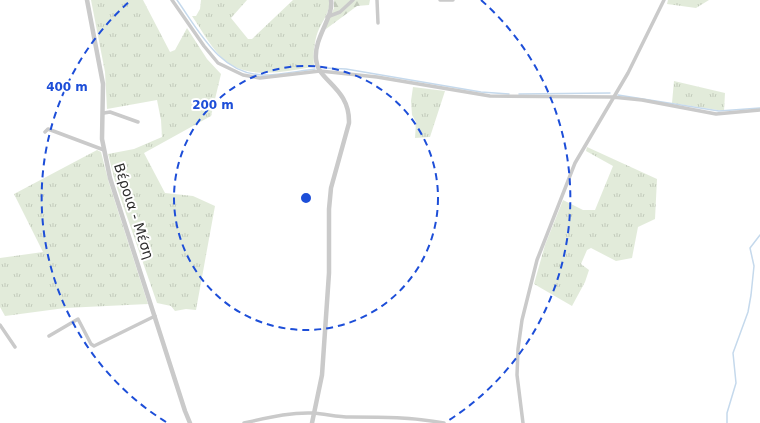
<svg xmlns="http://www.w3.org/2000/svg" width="760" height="423" font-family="'DejaVu Sans',sans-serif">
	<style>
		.grass { fill: url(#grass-tufts) }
		.forest { fill: url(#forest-firs) }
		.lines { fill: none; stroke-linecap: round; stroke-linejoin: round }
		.stream { stroke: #c5d9ec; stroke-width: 1.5 }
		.minor { stroke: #cacaca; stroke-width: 3.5 }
		.tertiary { stroke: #cacaca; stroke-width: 4.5 }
		.ring { fill: none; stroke: #1d4ed8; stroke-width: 2; stroke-dasharray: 7 5 }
		.labels { text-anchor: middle; stroke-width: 4; stroke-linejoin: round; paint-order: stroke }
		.street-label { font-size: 14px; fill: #2d2d2d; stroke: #fff }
		.centre { fill: #1d4ed8; stroke: #fff; stroke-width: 2 }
		.ring-label { font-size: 12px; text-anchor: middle; font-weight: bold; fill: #1d4ed8; stroke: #fff; stroke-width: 4; stroke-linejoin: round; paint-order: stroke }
	</style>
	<defs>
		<pattern id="grass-tufts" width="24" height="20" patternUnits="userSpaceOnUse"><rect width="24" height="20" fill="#e2ebda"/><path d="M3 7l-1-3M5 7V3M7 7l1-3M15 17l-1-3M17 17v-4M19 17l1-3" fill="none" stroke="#c2cabb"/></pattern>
		<pattern id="forest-firs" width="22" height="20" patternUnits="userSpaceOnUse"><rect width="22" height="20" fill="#e2ebda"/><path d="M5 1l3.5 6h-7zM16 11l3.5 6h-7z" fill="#c2cabb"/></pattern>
	</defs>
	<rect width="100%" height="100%" fill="#fff"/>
	<path class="grass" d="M91,0h52l27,52 5,-2 12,-22 20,31 14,15 -10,42 -67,37 21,40 28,3 22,10 -19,104 -10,-1 -11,2 -4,-5 -14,-3 -41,-118 -8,-31 26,-5 28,-12 -1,-17 -4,-20 -50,9 -2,-37z
		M201,0h46l-16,18 17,21h4l41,-39h36c2,11 -6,20 -10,29 -5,11 -6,26 -5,38 -31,4 -69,15 -94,-11 -11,-12 -19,-27 -28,-40h4l4,-7z
		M668,0h41l-13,8 -29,-4z
		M674,81l51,12 -1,18 -52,-8z
		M413,87l32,4 -15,46 -15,1 1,-16 -4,-7 -1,-14z
		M587,147l70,32 -2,40 -17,8 -6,31 -16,3 -25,-13 -4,2 -6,14 8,6 -4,12 -13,24 -38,-22 11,-39 18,-45 20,10h12l18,-44 -27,-15z
		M97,150l4,2 8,31 39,121 -83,4 -60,8 -5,-9v-49l43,-6 -29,-58z"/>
	<path class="forest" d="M334,0h36l-1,5 -12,1 -31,23v-3l8,-18z"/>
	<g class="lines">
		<path class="stream" d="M177,0c22,31 43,74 86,75 17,0 35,-4 52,-6
			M325,68l21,1 135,23 28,2
			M519,94l91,-1
			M618,95l101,16 41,-3
			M727,423v-10l9,-30 -3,-30 15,-41 3,-17 3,-29 -4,-18 10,-13"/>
		<path class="minor" d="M172,0l32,46 14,17 25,12 17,3 60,-7 57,6 113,19 122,1 30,3 74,14 44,-4
			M377,0l1,23
			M440,0h13
			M327,17l13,-5 13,-12
			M104,113l6,-1 28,10
			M45,132l3,-3 56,21
			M0,325l15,22
			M49,336l29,-17 13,25 3,2 61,-30
			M244,423c23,-5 46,-11 69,-10 13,1 25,4 37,4 33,0 61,0 94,6
			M523,423l-6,-48 1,-26 4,-29 15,-60 38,-97 53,-90 36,-73"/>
		<path class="tertiary" d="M87,0l16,84 -1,55 8,39 75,233 5,12
			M312,423l10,-48 7,-102v-64l2,-21 18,-65c1,-36 -32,-42 -33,-64 -2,-22 18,-42 15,-59"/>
	</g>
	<g class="ring">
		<circle cx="306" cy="198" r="132"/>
		<path d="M166 422A264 264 0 0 1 131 0M481 0A264 264 0 0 1 446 422"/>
	</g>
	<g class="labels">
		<g class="street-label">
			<text transform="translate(134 211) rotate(72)" y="5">Βέροια - Μέση</text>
		</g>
	</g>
	<circle cx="306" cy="198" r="6" class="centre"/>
	<g class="ring-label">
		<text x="67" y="91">400 m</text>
		<text x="213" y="109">200 m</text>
	</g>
</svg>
